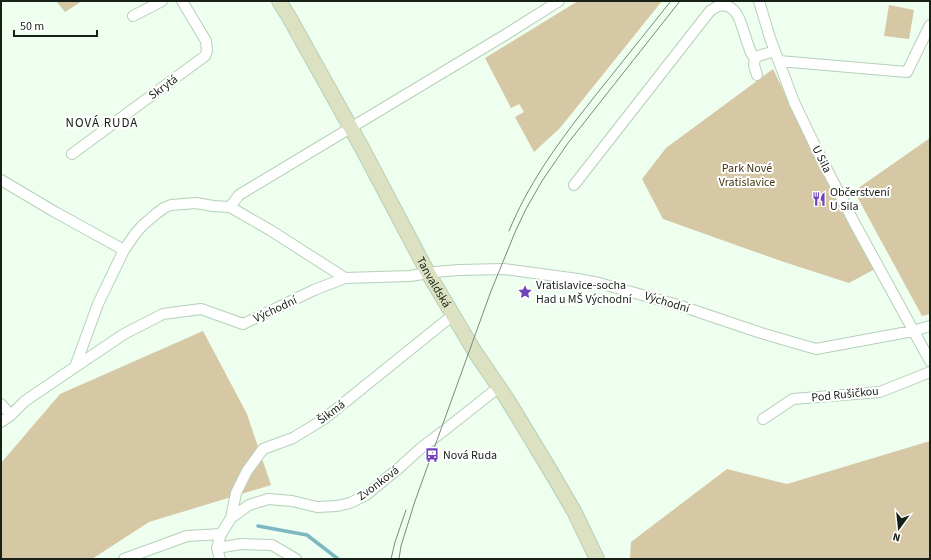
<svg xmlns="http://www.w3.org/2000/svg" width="931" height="560" font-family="'Source Sans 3',sans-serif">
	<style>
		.green { fill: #d6c7a5 }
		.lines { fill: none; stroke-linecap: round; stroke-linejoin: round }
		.stream { stroke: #7db8c1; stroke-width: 3.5 }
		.minor-casing { stroke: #b6d0b8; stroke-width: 12 }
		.secondary-casing { stroke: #b6d0b8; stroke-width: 16 }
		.minor { stroke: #fff; stroke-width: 10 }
		.secondary { stroke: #dce1c1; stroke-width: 14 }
		.tram { stroke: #7d897d; stroke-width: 1 }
		.labels { text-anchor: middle; stroke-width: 4; stroke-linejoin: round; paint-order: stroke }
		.street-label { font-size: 12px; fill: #172017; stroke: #fff }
		.park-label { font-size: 12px; fill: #463814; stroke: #fff }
		.poi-label { font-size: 12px; fill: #172017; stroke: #fff; text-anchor: start }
		.neighbourhood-label { font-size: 13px; letter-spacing: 1px; fill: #172017; stroke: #fff }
	</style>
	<rect width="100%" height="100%" fill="#eefeef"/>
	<path class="green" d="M56,1h26l-17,11z
		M578,1h84l-102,127 -26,24 -19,-35 9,-5 -5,-8 -8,4 -26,-50z
		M889,5l25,5 -5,29 -25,-3z
		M773,69l31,64 71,136 -26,14 -65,-21 -121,-43 -21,-40 24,-31z
		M930,138v176l-8,2 -68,-125z
		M203,331l44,83 24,71 -122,37 -57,37h-91v-96l59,-69z
		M930,441v118h-300l1,-17 96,-73 60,15z"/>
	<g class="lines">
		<path class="stream" d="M258,526l49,9 31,24"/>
		<defs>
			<path id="minor" d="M759,1l11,37 24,64 24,50 37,72 75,137
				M133,16l29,-15
				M755,57l20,-6
				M755,57l-1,8 3,10
				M779,61l128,11 23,-47
				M72,154l133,-98 2,-5 -1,-10 -24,-40
				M1,180l54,32 69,38
				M574,185l136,-174c6,-4 10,-7 17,-5 14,4 16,28 22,41 1,4 2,8 6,10
				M230,207l9,-12 266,-160 54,-34
				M75,367l49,-33 39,-20 38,-5 42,15 40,-19 31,-15 31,-12 65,-2 25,-4 24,-2 45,-1 74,10 21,4 79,22 83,28 55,16 97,-18 17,-5
				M1,404l10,11
				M763,419l30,-20 87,-7 50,-20
				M1,422l10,-7 14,-14 50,-34 23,-63 26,-54 11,-16 8,-9 14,-12 7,-5 7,-3 25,-2 17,3 17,1 40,23 75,48
				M231,518l5,-25 11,-22 16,-22 30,-11 31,-19 129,-104
				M217,548l4,-14 10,-16 18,-13 19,-6 24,2 25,6 20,-1 13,-3 16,-8 33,-27 22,-20 25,-19 53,-42
				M124,559l63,-23 34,-2
				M220,559l-3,-11 24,-4 31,1 24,14"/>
			<g id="secondary">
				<path id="s1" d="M279,1l10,16 73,131 66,125 47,79 32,47 46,76 22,38 22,46"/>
			</g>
		</defs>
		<use href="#minor" class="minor-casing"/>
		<use href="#secondary" class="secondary-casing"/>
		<use href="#minor" class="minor"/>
		<use href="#secondary" class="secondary"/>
		<path class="tram" d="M509,231c22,-54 58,-100 94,-145 23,-28 45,-57 68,-85
			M391,559l4,-17 11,-32
			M399,559l2,-13 14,-45 76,-210 25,-61 10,-21 16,-28 26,-38 112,-142"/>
	</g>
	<defs>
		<symbol id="restaurant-bare" viewBox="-9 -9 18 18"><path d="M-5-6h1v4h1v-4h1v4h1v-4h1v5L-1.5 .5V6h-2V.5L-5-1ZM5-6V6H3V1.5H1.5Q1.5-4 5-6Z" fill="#7143bb" stroke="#fff" stroke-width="2.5" paint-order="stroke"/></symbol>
		<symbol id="sight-bare" viewBox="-9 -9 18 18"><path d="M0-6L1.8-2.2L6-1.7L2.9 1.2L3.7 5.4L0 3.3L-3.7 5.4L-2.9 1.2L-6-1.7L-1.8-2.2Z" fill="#7143bb" stroke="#fff" stroke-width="2.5" paint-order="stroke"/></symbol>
		<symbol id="bus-bare" viewBox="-9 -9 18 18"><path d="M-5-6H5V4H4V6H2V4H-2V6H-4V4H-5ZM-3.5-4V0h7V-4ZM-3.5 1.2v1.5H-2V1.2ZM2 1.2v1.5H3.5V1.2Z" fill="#7143bb" stroke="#fff" stroke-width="2.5" paint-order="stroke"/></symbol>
	</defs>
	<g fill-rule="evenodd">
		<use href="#restaurant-bare" x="809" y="189" width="20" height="20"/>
		<use href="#sight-bare" x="515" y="282" width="20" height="20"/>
		<use href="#bus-bare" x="422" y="445" width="20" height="20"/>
	</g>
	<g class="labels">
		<g class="street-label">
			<text transform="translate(163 87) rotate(-36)" y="4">Skrytá</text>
			<text transform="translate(822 159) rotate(63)" y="4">U Sila</text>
			<text dy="4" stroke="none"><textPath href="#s1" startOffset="321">Tanvaldská</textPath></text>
			<text transform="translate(667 302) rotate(17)" y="4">Východní</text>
			<text transform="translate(275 309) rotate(-25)" y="4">Východní</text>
			<text transform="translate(845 394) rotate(-6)" y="4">Pod Rušičkou</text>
			<text transform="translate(331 412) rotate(-37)" y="4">Šikmá</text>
			<text transform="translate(378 483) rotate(-37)" y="4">Zvonková</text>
		</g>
		<g class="park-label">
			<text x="747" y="172">Park Nové<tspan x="747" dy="14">Vratislavice</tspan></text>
		</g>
		<g class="poi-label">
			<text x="830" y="196">Občerstvení<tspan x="830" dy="14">U Sila</tspan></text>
			<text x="536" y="289">Vratislavice-socha<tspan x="536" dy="14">Had u MŠ Východní</tspan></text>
			<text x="443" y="459">Nová Ruda</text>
		</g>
		<g class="neighbourhood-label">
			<text x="102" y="127">NOVÁ RUDA</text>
		</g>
	</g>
	<rect width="931" height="560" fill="none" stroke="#172017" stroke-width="4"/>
	<g transform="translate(899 528) rotate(195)" stroke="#ffffff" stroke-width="3" paint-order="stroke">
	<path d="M0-3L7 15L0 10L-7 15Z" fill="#172017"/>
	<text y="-6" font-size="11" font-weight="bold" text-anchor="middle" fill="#172017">N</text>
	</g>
	<path d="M14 30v6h83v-6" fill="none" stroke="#172017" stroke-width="2"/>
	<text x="20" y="30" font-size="12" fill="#172017" stroke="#ffffff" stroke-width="3" paint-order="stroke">50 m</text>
</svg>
